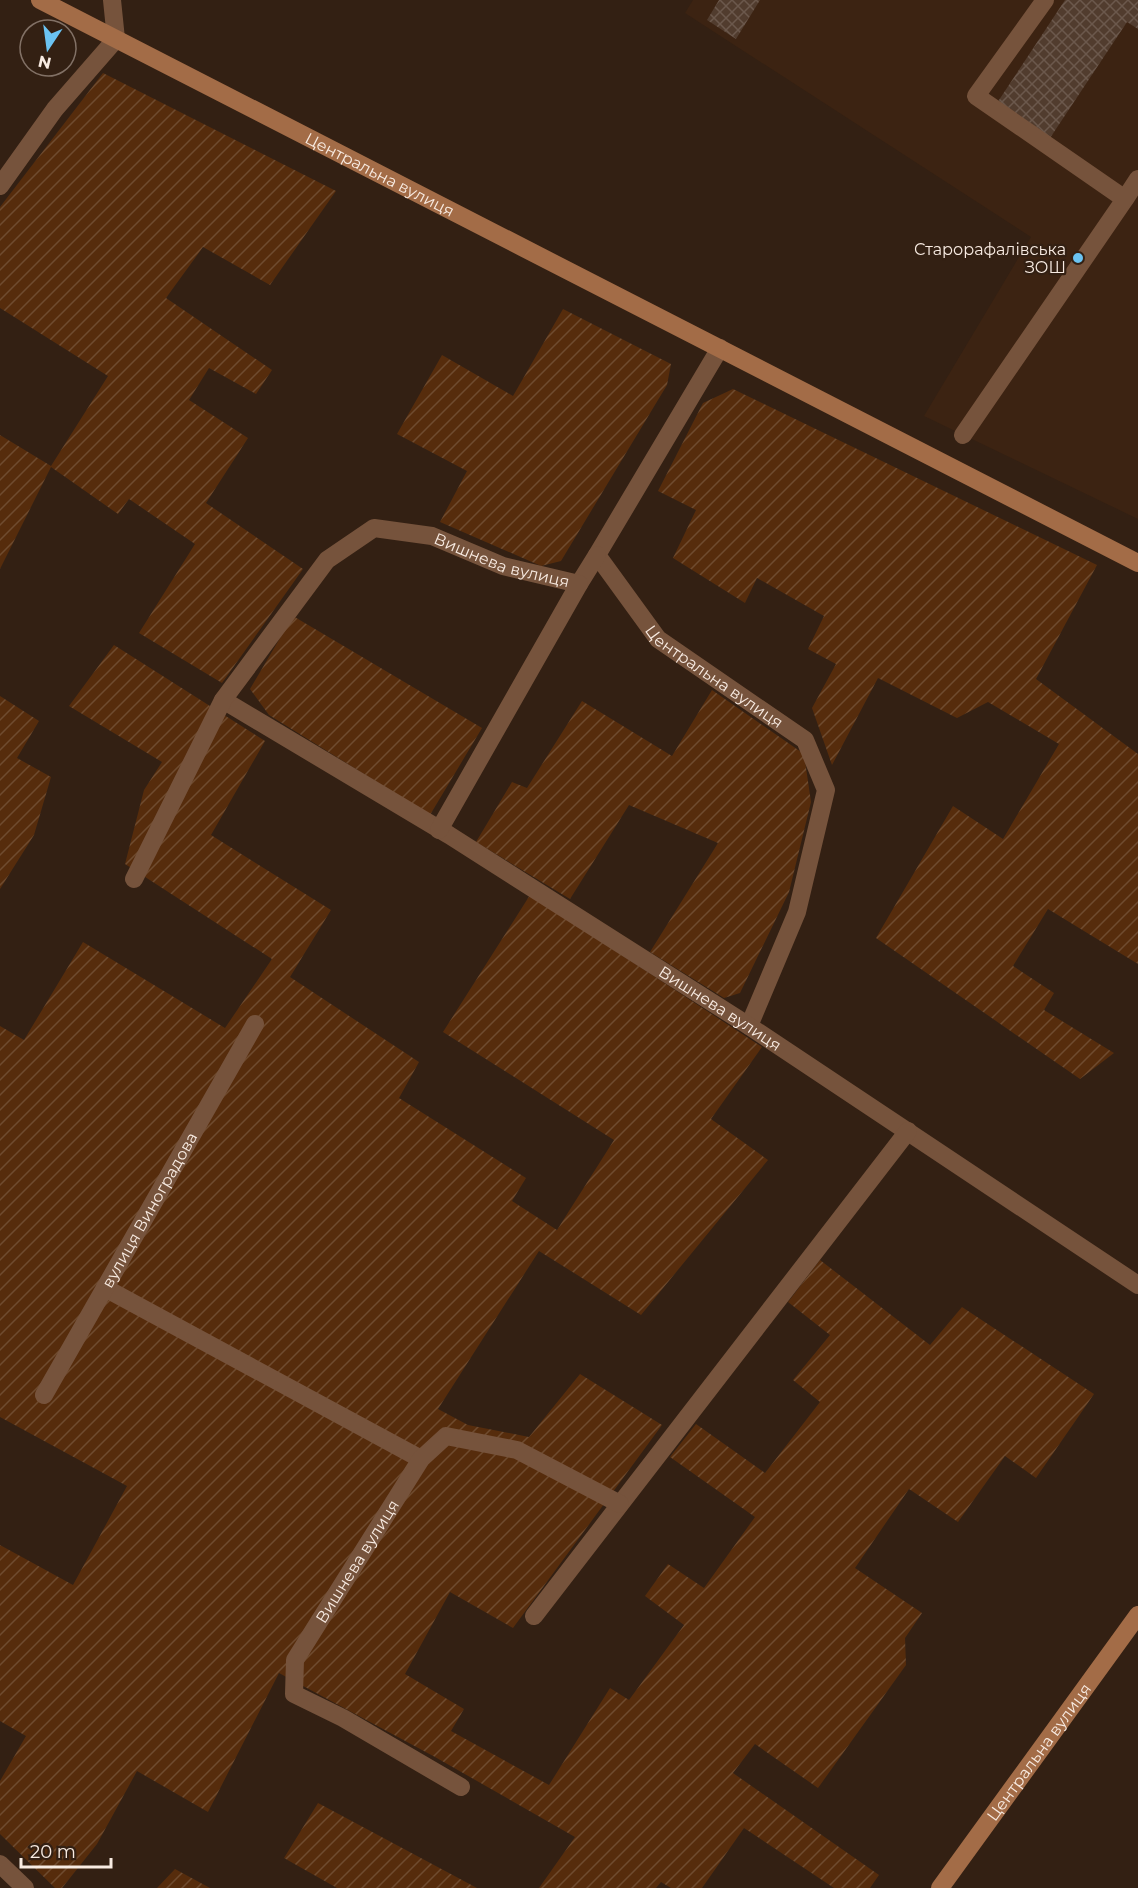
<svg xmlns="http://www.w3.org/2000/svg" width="1138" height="1888" font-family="Montserrat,sans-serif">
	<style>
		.built { fill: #3c2312 }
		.garden { fill: url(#garden-furrows) }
		.building { fill: url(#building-cross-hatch) }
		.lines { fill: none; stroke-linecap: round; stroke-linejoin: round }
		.lane { stroke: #76533c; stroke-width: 18 }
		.street { stroke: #76533c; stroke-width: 18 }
		.secondary { stroke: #a36c47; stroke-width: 18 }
		.poi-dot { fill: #6bc3f2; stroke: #332013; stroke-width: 2 }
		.labels { text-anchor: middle; stroke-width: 4.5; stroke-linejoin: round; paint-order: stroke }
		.street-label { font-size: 16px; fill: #f8ebe2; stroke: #332013 }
		.poi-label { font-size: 16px; fill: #f8ebe2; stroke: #332013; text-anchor: end }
	</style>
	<defs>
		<pattern id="garden-furrows" width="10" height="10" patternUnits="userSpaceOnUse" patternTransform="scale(1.5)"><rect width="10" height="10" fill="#562c0c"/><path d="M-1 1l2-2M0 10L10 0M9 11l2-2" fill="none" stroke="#6f4b2f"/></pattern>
		<pattern id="building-cross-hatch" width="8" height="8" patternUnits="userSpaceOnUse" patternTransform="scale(1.5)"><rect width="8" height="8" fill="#513c2e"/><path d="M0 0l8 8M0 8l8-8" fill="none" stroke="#6b584c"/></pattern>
	</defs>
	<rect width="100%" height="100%" fill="#332013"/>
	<path class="built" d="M693,0h445v519l-214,-103 107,-179 -346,-224z"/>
	<path class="garden" d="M103,73l233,118 -66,94 -67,-38 -37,51 106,72 -16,24 -47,-26 -20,32 59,38 -42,65 97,66 -81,114 -83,-50 56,-89 -66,-45 -11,15 -67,-47 -51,102v-134l51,31 57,-90 -108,-68v-101z
		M563,309l108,55 -4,21 -106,176 -20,5 -101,-44 27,-51 -70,-37 45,-79 71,41z
		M733,389l364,176 -61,114 102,75v210l-90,-55 -35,57 41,27 -10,17 70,43 -34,26 -204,-141 77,-132 50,33 56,-95 -71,-42 -31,16 -79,-40 -46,87 -20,-57 24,-44 -28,-15 16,-33 -67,-38 -12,25 -72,-45 23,-48 -38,-19 45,-88z
		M293,616l189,112 -52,87 -161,-100 -19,-26z
		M114,645l151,96 -54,94 120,75 -41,67 129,85 -20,36 127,80 -14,23 45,29 57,-90 -171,-108 87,-137 232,152 -51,72 57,41 -127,155 -102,-64 -101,158 30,16 61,12 51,-63 82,51 -149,203 -63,-36 -45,82 59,35 -13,22 98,54 61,-97 19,12 55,-75 -39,-29 23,-32 36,24 51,-71 -85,-60 26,-33 69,49 55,-71 -27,-22 37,-45 -42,-33 32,-42 110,85 32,-38 132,87 -58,84 -31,-22 -47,66 -49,-33 -54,79 67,45 -17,25 1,27 -88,123 -63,-44 -22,29 146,102 -9,13h-36l-90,-60 -42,60h-31l-10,-6 -5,6h-117l36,-51 -140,-80 -156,-84 -71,139 -71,-41 -40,73 -35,44h-7l-55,-54v-53l26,-45 -26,-15v-176l73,40 54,-99 -127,-69v-391l24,14 59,-98 142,86 47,-69 -147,-95 19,-74 18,-28 -93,-56z
		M712,690l92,64 7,48 -22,90 -49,101 -16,5 -74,-46 68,-109 -89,-38 -59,94 -94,-57 36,-60 15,6 55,-87 90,55z
		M0,696l39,25 -22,37 34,19 -17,58 -34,54z
		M318,1803l159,85h-140l-53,-30z
		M175,1869l35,19h-53z"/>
	<path class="building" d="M719,0h41l-24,39 -29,-19z
		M1065,0h73v29l-11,-7 -77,116 -53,-35z"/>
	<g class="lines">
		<path class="lane" d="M1125,199l13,-20
			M963,435l162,-236 -149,-103 69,-96"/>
		<g class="street">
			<path d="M0,186l55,-77 61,-70 -4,-39"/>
			<path id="s1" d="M720,348l-123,207 61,84 147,101 21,50 -29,122 -48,114"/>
			<path d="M579,584l18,-29"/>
			<path id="s2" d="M223,700l226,135 300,191 389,259"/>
			<path id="s3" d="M134,879l89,-179 104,-140 47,-32 58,8 71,30 76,18 -140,246"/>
			<path d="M105,1288l316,171"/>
			<path id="s4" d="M44,1395l211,-371"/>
			<path d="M534,1616l374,-485"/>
			<path id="s5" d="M461,1787l-118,-69 -49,-24 1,-34 126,-201 25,-23 71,14 103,54"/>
			<path d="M0,1864l25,24"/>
		</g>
		<g class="secondary">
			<path id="s6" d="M40,0l1098,563"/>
			<path id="s7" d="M940,1888l198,-273"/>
		</g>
	</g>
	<circle class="poi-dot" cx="1078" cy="258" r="6"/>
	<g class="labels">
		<g class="street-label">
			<text dy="6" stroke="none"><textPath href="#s6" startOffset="382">Центральна вулиця</textPath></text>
			<text dy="6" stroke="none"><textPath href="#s3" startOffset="564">Вишнева вулиця</textPath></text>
			<text dy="6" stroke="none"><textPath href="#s1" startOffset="412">Центральна вулиця</textPath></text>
			<text dy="6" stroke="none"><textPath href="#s2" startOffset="585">Вишнева вулиця</textPath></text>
			<text dy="6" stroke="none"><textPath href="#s4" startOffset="213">вулиця Виноградова</textPath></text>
			<text dy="6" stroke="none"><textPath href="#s5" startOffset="342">Вишнева вулиця</textPath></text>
			<text dy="6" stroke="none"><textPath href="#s7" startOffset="168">Центральна вулиця</textPath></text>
		</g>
		<g class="poi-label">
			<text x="1066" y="255">Старорафалівська<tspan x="1066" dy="18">ЗОШ</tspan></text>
		</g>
	</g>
	<g transform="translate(48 48) rotate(193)"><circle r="28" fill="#332013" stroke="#827166" stroke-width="1.5"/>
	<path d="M0-4.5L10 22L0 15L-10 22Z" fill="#6bc3f2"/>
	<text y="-9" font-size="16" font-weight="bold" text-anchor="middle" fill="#f8ebe2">N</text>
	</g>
	<path d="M21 1858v9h90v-9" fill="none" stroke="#f8ebe2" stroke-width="3"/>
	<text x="30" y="1858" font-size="18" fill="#f8ebe2" stroke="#332013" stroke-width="4.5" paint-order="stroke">20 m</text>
</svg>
